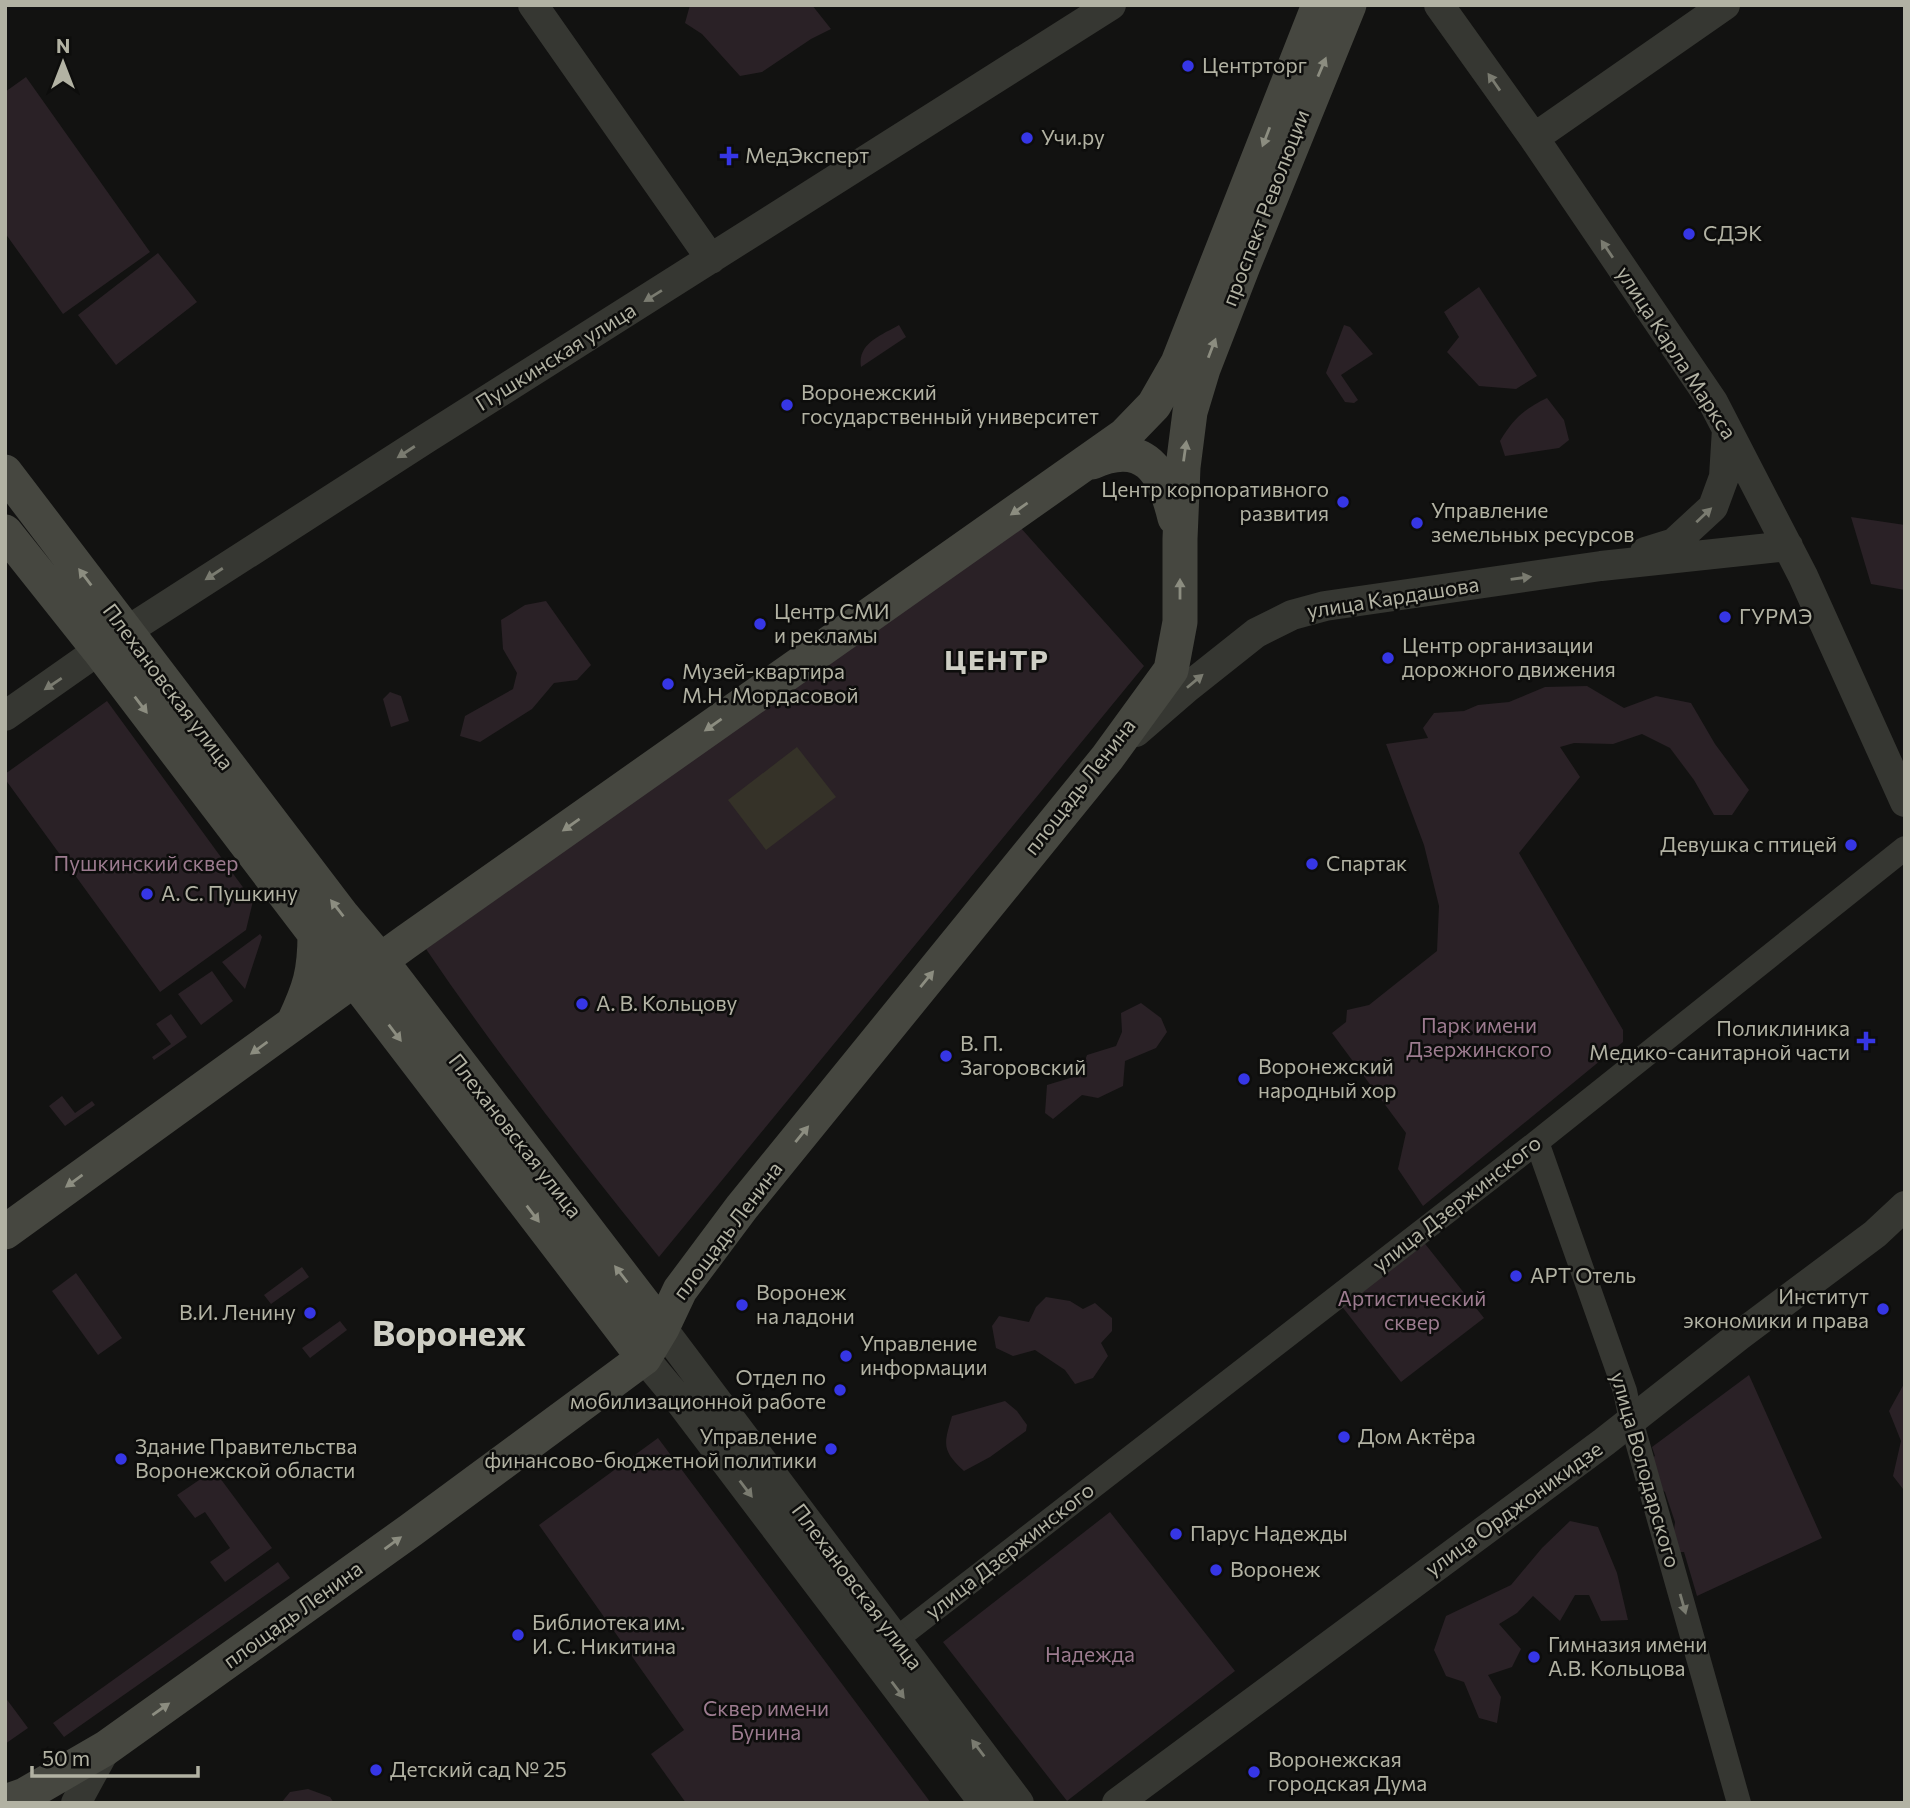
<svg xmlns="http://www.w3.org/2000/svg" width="1910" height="1808" font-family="Commissioner,sans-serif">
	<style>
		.green { fill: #2a2126 }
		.water { fill: #353228 }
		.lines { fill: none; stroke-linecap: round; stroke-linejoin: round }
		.minor { stroke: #363732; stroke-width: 24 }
		.tertiary { stroke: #363732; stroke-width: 30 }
		.secondary { stroke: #464740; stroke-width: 35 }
		.oneway { fill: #8c8d80 }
		.oneway2 { fill: #7a7b70 }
		.poi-dot { fill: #3636e5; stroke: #0d0d0c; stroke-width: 2.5 }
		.labels { text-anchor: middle; stroke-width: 5; stroke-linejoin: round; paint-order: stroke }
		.poi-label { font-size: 21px; fill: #b2b2a3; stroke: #0d0d0c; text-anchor: start }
		.street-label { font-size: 21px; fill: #b2b2a3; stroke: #0d0d0c }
		.park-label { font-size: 21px; fill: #9c7b8f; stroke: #0d0d0c }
		.district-label { font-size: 28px; font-weight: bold; letter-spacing: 2px; fill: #cecec4; stroke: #0d0d0c }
		.town-label { font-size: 35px; font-weight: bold; fill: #cecec4; stroke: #0d0d0c }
	</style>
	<rect width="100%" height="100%" fill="#121211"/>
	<path class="green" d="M690,5h122l19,24 -20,10 -49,33 -22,4 -38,-42 -17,-11z
		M26,77l124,175 -87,62 -58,-81v-141z
		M158,253l39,49 -81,63 -38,-50z
		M1479,287l58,89 -21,13 -37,-3 -32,-34 12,-15 -15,-25z
		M899,325l7,12 -45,30c-4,-24 21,-32 38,-42z
		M1344,325l6,2 23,27 -32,21 17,25 -4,3 -9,-1 -19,-29z
		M1547,398l17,22 5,20 -10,8 -54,8 -5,-15c13,-22 24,-32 47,-43z
		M1851,517l54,8v65l-34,-6z
		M1020,527l124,139 -485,591c-81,-100 -161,-202 -233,-308z
		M546,601l45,64 -14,15 -23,3 -22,26 -52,33 -20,-6 5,-20 48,-27 4,-16 -14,-24 -2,-29 24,-15z
		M1587,686l37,22 32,-12 35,7 24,41 34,46 -17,25h-18l-20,-35 -24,-32 -28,-14 -29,10 -39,-1 -14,4 20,30 -61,76 104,177v12l-200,164 -25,-37 8,-36 -74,-100 14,-11 1,-12 22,-5 68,-54 2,-45 -15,-61 -38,-101 42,-6 -5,-10 11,-15 30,-2 14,-6 31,-3 36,-15z
		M390,692l11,4 8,25 -18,6 -8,-28z
		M107,701l146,200 -7,29 -86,62 -155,-213v-5z
		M260,934l2,3 -17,52 -23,-27z
		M212,971l21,30 -32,24 -23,-31z
		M1141,1003l20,15 6,14 -11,16 -31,13 -2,25 -25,12 -16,-3 -29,24 -8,-6 2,-28 33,-10 7,-20 29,-9 6,-14 -1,-19z
		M171,1014l16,23 -33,23 -2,-3 19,-13 -15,-20z
		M62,1096l13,17 17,-12 3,4 -30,21 -16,-20z
		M1422,1240l62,78 -83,64 -61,-78z
		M302,1267l7,10 -38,27 -7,-9z
		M76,1273l46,65 -24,17 -46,-64z
		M1046,1297l24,4 13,8 12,-6 17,15v13l-11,12 7,13 -15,22 -18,6 -10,-14 -30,-20 -22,6 -17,-8 -4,-22 7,-10 30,6 7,-15z
		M340,1321l7,9 -37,28 -8,-10z
		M1749,1375l73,163 -125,58 -13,-44h-5l-6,-13 2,-17 -10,-30 -10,-9 -5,-24 5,-3 -3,-9z
		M1905,1382v107h-2l-10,-13 8,-35 -12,-30z
		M1005,1401l12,10 10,14 -1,6 -36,26 -26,14c-23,-21 -20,-27 -12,-55z
		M658,1438l273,365h-245l-35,-49 33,-24 -145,-205z
		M214,1470l58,78 -47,34 -15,-20 20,-14 -25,-36 -10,6 -18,-23z
		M1110,1512l125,159 -168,130 -124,-159z
		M1570,1521l28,6 19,46 11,47 -27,1 -12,-26h-14l-15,26 -27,-25 -16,17 -18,11 22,25 -9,18 -24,8 13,22 -4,26 -18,-5 -15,-36 -18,-6 -12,-26 12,-34 65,-31 31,-37z
		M278,1562l12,16 -226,159 -11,-14z
		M5,1697l23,31 -23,16z
		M308,1789l22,8 4,6h-53l9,-11z"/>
	<path class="water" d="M797,747l39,50 -70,53 -38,-50z"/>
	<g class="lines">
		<path class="minor" d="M1537,1142l88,249 6,29 108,383
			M881,1651l656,-509 368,-294"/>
		<path class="tertiary" d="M533,5l178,254
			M1439,5l95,133 179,264 90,174 102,226
			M1534,138l191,-133
			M1645,552l29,-9 39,-36 11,-30 3,-48
			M127,631l300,-193 684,-433
			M5,716l94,-66
			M1136,732l52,-45 68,-54 36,-18 33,-9 276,-40 187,-20
			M662,1328l357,475
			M644,1358l31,37 309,408
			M76,1803l30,-55
			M1117,1803l487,-361 136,-107 135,-101 30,-28"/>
		<path class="secondary" d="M1092,462c53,-24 72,10 83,56
			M5,472l337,443 39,46 281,367
			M5,532l94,118 216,284 39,45 290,379
			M294,1022c16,-34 21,-50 21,-88
			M5,1232l401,-290 719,-507 29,-30 24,-42 141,-358
			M5,1802l20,-7 81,-47 305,-218 233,-172 18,-30 18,-38 62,-83 365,-449 64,-88 9,-48v-83l3,-72 7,-55 13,-43 40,-103 106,-261"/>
	</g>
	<defs><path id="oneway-solid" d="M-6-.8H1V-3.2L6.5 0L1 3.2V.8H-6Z" transform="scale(1.75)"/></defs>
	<g class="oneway">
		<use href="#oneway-solid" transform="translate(1322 67) rotate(-67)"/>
		<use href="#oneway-solid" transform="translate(1266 137) rotate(111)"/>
		<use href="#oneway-solid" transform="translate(1212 348) rotate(-69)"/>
		<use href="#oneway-solid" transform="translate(1185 451) rotate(-82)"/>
		<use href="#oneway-solid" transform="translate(1019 509) rotate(145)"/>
		<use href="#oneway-solid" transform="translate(85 577) rotate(-127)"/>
		<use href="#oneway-solid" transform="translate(1180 589) rotate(-90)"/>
		<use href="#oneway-solid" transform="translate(141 705) rotate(53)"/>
		<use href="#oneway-solid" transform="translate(713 725) rotate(145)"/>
		<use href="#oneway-solid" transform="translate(571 825) rotate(145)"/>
		<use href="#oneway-solid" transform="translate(337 908) rotate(-128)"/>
		<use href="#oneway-solid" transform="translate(927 979) rotate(-51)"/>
		<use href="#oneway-solid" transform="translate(395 1033) rotate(53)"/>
		<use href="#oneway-solid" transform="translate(259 1048) rotate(144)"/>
		<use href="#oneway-solid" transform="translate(802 1134) rotate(-51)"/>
		<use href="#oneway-solid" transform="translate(74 1181) rotate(144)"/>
		<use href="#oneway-solid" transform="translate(533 1214) rotate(53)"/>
		<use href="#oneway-solid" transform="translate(621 1274) rotate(-128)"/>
		<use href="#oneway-solid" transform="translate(393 1543) rotate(-36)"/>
		<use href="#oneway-solid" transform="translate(161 1709) rotate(-35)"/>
	</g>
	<g class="oneway2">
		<use href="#oneway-solid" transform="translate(1494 82) rotate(-125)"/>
		<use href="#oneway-solid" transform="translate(1607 249) rotate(-124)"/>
		<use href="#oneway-solid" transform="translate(653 296) rotate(148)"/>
		<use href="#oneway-solid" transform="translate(406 452) rotate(147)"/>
		<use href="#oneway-solid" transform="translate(1704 515) rotate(-43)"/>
		<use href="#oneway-solid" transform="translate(214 574) rotate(147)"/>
		<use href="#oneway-solid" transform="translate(1521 578) rotate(-8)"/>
		<use href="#oneway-solid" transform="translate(1195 681) rotate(-40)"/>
		<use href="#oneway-solid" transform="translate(53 684) rotate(146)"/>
		<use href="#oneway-solid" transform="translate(746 1489) rotate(53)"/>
		<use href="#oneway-solid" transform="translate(1683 1604) rotate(74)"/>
		<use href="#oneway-solid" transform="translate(898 1690) rotate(53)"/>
		<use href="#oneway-solid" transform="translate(978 1748) rotate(-127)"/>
	</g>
	<g class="poi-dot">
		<circle cx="1188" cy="66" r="7"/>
		<circle cx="1027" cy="138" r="7"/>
		<path d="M725.5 145.5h7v7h7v7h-7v7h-7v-7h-7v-7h7z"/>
		<circle cx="1689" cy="234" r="7"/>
		<circle cx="787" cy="405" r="7"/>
		<circle cx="1343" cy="502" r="7"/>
		<circle cx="1417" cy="523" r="7"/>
		<circle cx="1725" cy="617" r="7"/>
		<circle cx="760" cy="624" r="7"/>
		<circle cx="1388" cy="658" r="7"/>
		<circle cx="668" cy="684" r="7"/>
		<circle cx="1851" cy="845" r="7"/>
		<circle cx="1312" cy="864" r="7"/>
		<circle cx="147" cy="894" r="7"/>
		<circle cx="582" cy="1004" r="7"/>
		<path d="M1862.5 1030.5h7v7h7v7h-7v7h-7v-7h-7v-7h7z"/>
		<circle cx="946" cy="1056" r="7"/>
		<circle cx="1244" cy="1079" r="7"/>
		<circle cx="1516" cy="1276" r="7"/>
		<circle cx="742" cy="1305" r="7"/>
		<circle cx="1883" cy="1309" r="7"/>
		<circle cx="310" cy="1313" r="7"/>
		<circle cx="846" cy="1356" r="7"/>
		<circle cx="840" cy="1390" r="7"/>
		<circle cx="1344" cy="1437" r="7"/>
		<circle cx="831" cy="1449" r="7"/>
		<circle cx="121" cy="1459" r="7"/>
		<circle cx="1176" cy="1534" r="7"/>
		<circle cx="1216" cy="1570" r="7"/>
		<circle cx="518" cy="1635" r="7"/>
		<circle cx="1534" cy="1657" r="7"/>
		<circle cx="376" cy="1770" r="7"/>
		<circle cx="1254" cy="1772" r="7"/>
	</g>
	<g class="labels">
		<g class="poi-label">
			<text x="1202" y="73">Центрторг</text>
			<text x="1041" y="145">Учи.ру</text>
			<text x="745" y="163">МедЭксперт</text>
			<text x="1703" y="241">СДЭК</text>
			<text x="801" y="400">Воронежский<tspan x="801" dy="24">государственный университет</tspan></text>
			<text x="1329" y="497" text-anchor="end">Центр корпоративного<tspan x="1329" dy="24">развития</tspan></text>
			<text x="1431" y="518">Управление<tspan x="1431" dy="24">земельных ресурсов</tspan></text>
			<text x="774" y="619">Центр СМИ<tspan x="774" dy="24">и рекламы</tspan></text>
			<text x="1739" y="624">ГУРМЭ</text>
			<text x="1402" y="653">Центр организации<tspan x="1402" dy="24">дорожного движения</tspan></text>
			<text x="682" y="679">Музей-квартира<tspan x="682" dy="24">М.Н. Мордасовой</tspan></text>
			<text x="1837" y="852" text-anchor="end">Девушка с птицей</text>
			<text x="1326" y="871">Спартак</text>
			<text x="161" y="901">А. С. Пушкину</text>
			<text x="596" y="1011">А. В. Кольцову</text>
			<text x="1850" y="1036" text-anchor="end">Поликлиника<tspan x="1850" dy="24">Медико-санитарной части</tspan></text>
			<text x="960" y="1051">В. П.<tspan x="960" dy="24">Загоровский</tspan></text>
			<text x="1258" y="1074">Воронежский<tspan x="1258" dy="24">народный хор</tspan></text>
			<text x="1530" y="1283">АРТ Отель</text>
			<text x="756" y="1300">Воронеж<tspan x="756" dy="24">на ладони</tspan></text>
			<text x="1869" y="1304" text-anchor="end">Институт<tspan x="1869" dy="24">экономики и права</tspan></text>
			<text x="296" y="1320" text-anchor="end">В.И. Ленину</text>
			<text x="860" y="1351">Управление<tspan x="860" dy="24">информации</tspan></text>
			<text x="826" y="1385" text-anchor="end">Отдел по<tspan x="826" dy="24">мобилизационной работе</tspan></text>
			<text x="817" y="1444" text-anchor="end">Управление<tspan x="817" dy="24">финансово-бюджетной политики</tspan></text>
			<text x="1358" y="1444">Дом Актёра</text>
			<text x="135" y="1454">Здание Правительства<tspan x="135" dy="24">Воронежской области</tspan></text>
			<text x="1190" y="1541">Парус Надежды</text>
			<text x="1230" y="1577">Воронеж</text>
			<text x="532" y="1630">Библиотека им.<tspan x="532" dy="24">И. С. Никитина</tspan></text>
			<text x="1548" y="1652">Гимназия имени<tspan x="1548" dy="24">А.В. Кольцова</tspan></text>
			<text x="1268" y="1767">Воронежская<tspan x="1268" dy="24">городская Дума</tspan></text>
			<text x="390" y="1777">Детский сад № 25</text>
		</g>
		<g class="street-label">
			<text transform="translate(1266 208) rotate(-69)" y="7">проспект Революции</text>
			<text transform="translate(1676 353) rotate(57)" y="7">улица Карла Маркса</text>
			<text transform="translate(556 357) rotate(-32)" y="7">Пушкинская улица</text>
			<text transform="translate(1393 598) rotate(-9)" y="7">улица Кардашова</text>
			<text transform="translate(168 687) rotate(53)" y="7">Плехановская улица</text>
			<text transform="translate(1080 787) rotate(-52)" y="7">площадь Ленина</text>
			<text transform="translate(515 1136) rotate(52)" y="7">Плехановская улица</text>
			<text transform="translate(1457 1204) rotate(-38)" y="7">улица Дзержинского</text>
			<text transform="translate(728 1231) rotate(-53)" y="7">площадь Ленина</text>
			<text transform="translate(1645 1470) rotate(74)" y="7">улица Володарского</text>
			<text transform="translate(1514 1509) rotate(-36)" y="7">улица Орджоникидзе</text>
			<text transform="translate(1010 1551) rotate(-38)" y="7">улица Дзержинского</text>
			<text transform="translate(857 1587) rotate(53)" y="7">Плехановская улица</text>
			<text transform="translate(293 1615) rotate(-36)" y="7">площадь Ленина</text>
		</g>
		<g class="park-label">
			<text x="146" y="871">Пушкинский сквер</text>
			<text x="1479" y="1033">Парк имени<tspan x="1479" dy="24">Дзержинского</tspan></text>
			<text x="1412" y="1306">Артистический<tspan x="1412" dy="24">сквер</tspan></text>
			<text x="1090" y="1662">Надежда</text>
			<text x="766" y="1716">Cквер имени<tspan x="766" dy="24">Бунина</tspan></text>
		</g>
		<g class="district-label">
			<text x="997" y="670">ЦЕНТР</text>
		</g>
		<g class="town-label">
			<text x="449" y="1346">Воронеж</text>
		</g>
	</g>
	<rect width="1910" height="1808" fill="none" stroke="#b2b2a3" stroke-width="14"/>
	<g transform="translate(63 63)" stroke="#0d0d0c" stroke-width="5" paint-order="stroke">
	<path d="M0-5L12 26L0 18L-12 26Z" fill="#b2b2a3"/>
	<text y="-10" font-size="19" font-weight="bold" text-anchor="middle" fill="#b2b2a3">N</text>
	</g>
	<path d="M32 1766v10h166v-10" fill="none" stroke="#b2b2a3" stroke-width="3.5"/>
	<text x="42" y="1766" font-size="21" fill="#b2b2a3" stroke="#0d0d0c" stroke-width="5" paint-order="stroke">50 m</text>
</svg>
